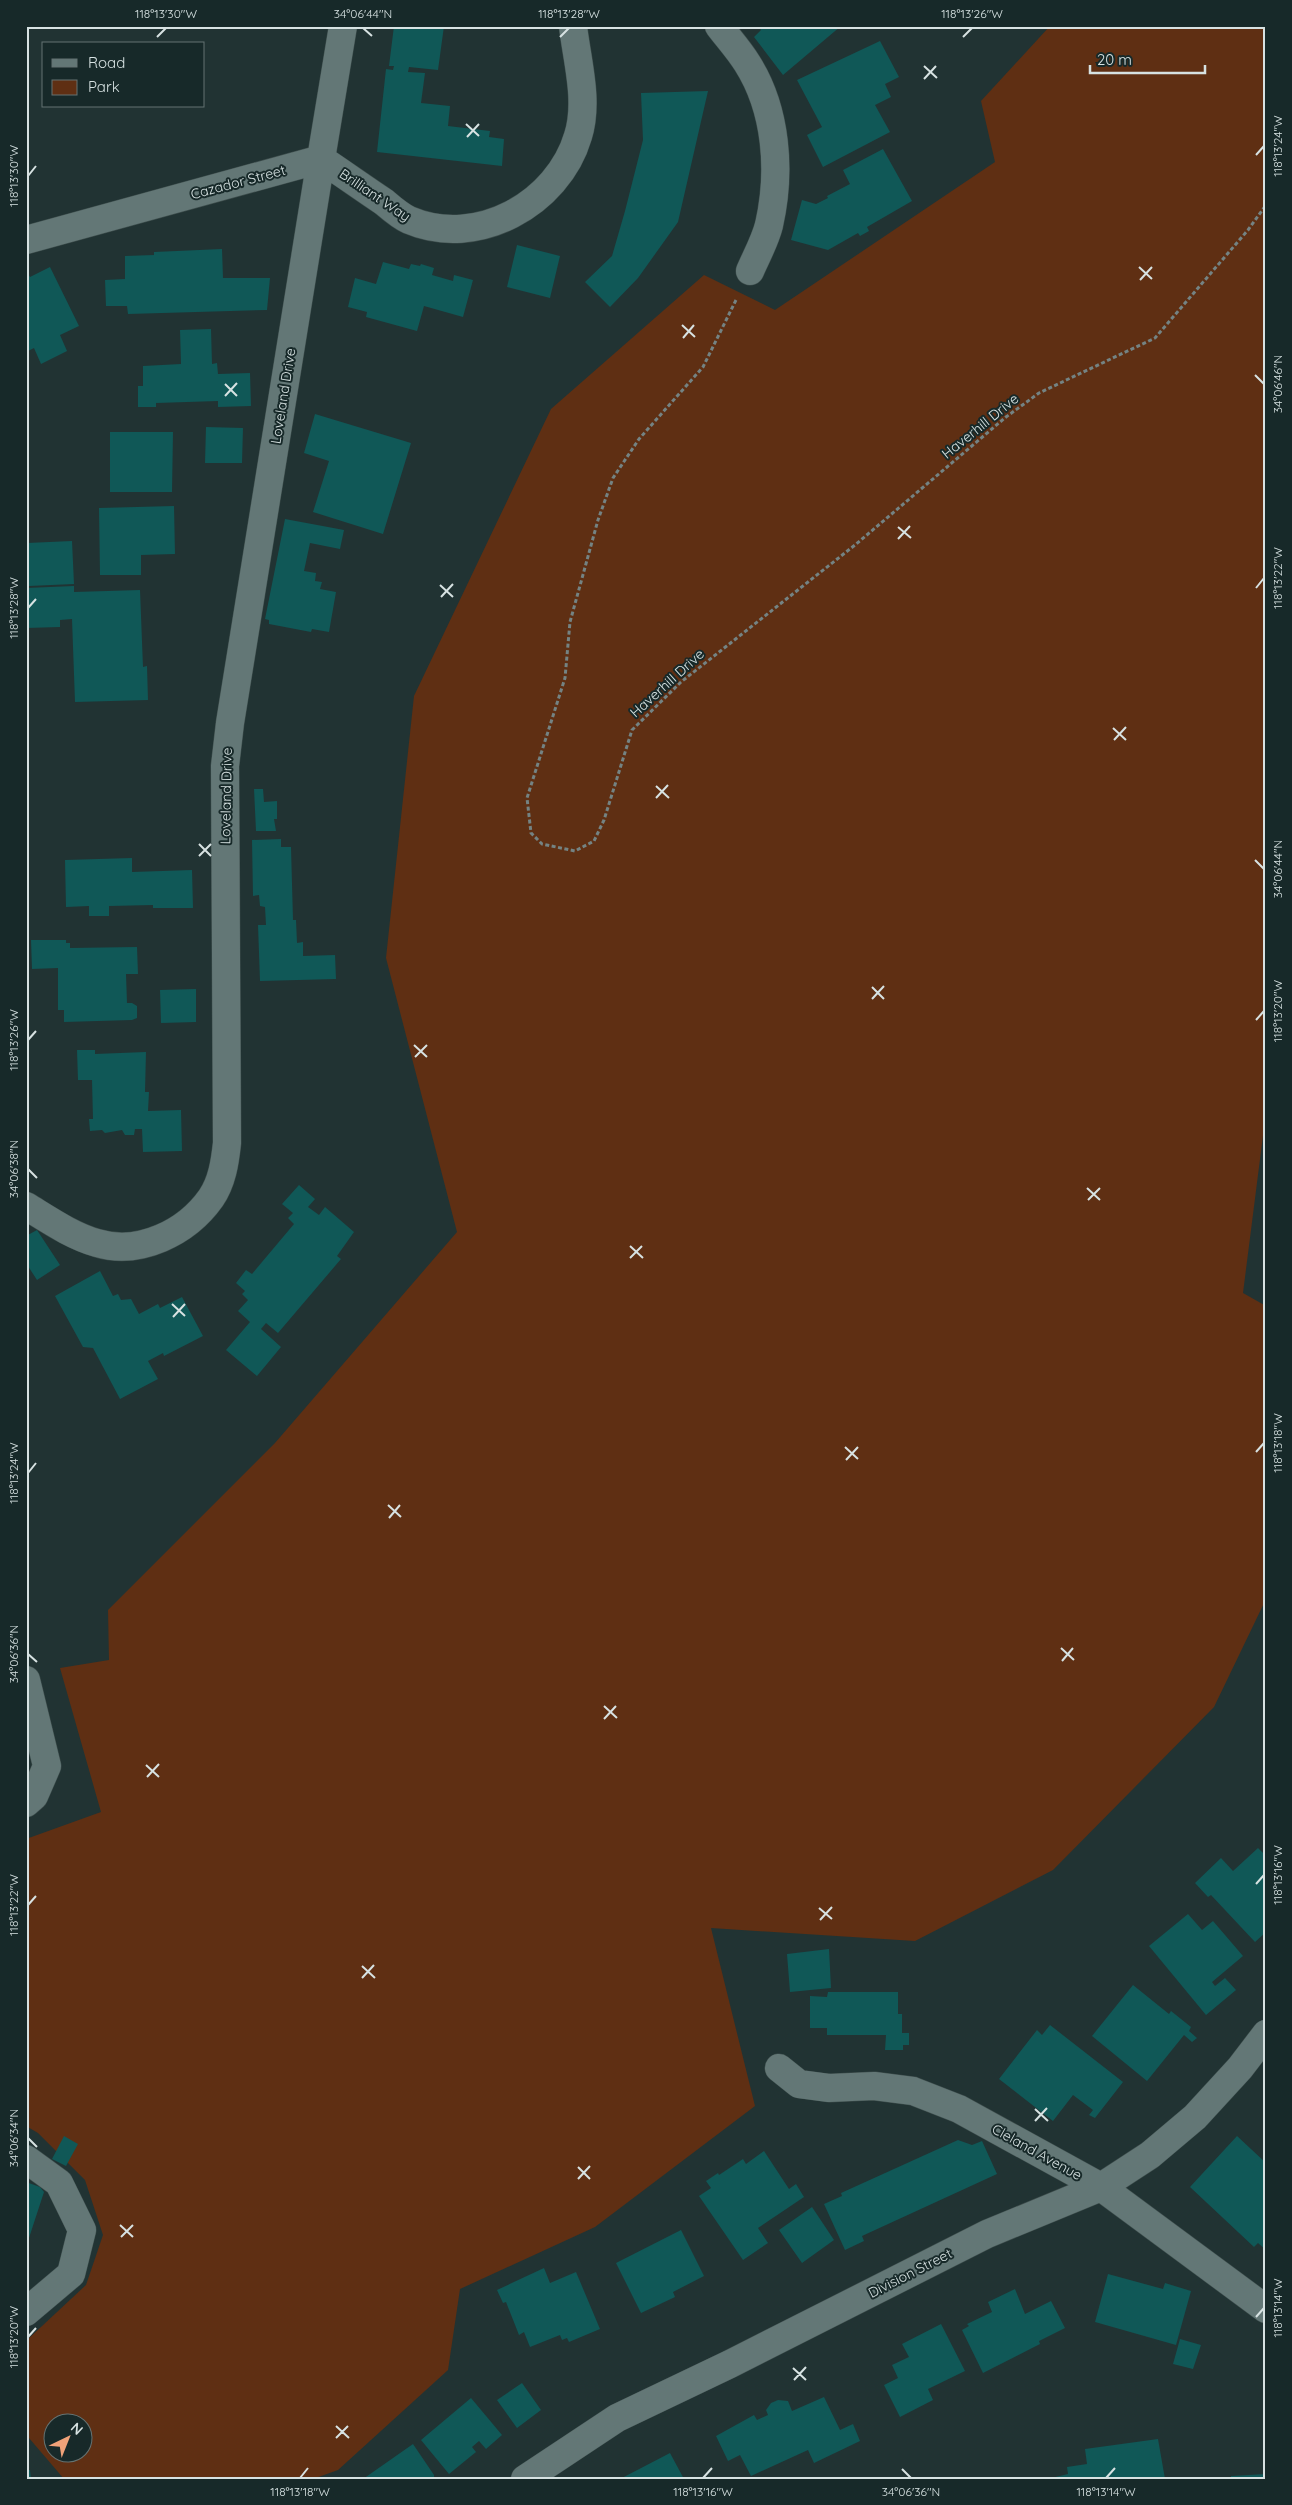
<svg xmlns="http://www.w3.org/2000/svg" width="1292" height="2505" font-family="Quicksand,sans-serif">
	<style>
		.green { fill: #5f2f13; fill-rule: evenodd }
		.building { fill: #105857 }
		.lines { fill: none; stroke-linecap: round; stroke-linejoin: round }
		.minor-casing { stroke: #3f4f4e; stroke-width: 29 }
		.path { stroke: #748383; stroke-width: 3; stroke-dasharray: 4 2.5; stroke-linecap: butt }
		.minor { stroke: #637776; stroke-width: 28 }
		.ticks { fill: none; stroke: #d7e2e2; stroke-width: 2 }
		.labels { text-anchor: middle; stroke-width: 4; stroke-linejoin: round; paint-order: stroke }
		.street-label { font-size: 14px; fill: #d7e2e2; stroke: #172929 }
		.neatline { fill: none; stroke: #d7e2e2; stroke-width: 2 }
		.ticks-label { font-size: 12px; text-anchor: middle; fill: #d7e2e2 }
	</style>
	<rect width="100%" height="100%" fill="#213333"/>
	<path class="green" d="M1050,26h216v1086l-23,181 23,13v293l-52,108 -161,163 -138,71 -204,-13 44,178 -160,121 -135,62 -12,81 -110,100 -25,9h-249l-35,-41 -3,1v-98l60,-56 17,-50 -18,-55 -47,-47 -12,-7v-287l75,-27 -41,-144 49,-8 -1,-50 167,-167 182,-211 -71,-274 28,-262 137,-287 153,-134 71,35 220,-148 -14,-61zM52,2422h30v30h-30z"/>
	<path class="building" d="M394,26h50l-6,44 -29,-3 -1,5 17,1 -4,30 29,3 -2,20 42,5 -1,6 15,2 -2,27 -125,-14 9,-83 7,1 1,-4h-5z
		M758,26h83l-58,49 -29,-38 7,-7z
		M880,41l19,36 -14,7 6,13 -16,8 15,27 -67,35 -16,-32 15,-8 -25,-47z
		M708,91l-30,131 -40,56 -28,29 -25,-25 27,-26 13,-45 18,-71 -2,-47z
		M883,149l29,52 -45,26 2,4 -9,5 -2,-3 -30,17 -37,-10 11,-40 14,4 12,-6 -1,-2 23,-12 -7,-14z
		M517,245l43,11 -10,42 -43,-11z
		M222,249l1,29h47l-3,32 -139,4 -1,-8h-21l-1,-26 20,-1v-23l29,-1v-3z
		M383,262l26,7 2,-5 9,2 1,-2 13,4 -2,7 21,6 1,-6 19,5 -10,37 -39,-11 -7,25 -51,-14 1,-5 -19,-5 7,-29 21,6z
		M50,267l29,59 -19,9 7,16 -26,13 -7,-16 -8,4v-82l4,7z
		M211,329l1,35 5,-1 1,11 32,-1 1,33 -33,1v-6l-62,2v4h-18v-21h5v-20l38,-2 -1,-34z
		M315,414l96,29 -28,91 -70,-22 16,-51 -25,-8z
		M206,427l37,1 -1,35h-37z
		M110,432h63l-1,60h-62z
		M174,506l1,48 -34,1v20h-41l-1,-67z
		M285,519l59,11 -4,19 -30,-6 -6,28 12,2 -1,8 7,1 -2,7 16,3 -7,40 -17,-3 -1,3 -42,-8v-4l-4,-1z
		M72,541l2,43 -45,2 -2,-43z
		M74,586v6l66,-2 3,77 4,-1 1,34 -73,2 -3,-83 -12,1v7l-34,1v-40z
		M254,789h9l1,13 13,-1v18h-3l2,12h-20z
		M281,839v8h10l2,73h3l1,23 6,-1v14l32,-1 1,24 -76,2 -2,-56h8l-1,-18 -5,-1 -1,-11 -6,1 -1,-56z
		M132,858v14l60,-2 1,38h-40v-3l-44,1v10h-20v-10l-23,1 -1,-47z
		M31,940h35v3h4v5l67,-1 1,27h-12l1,29h5l5,3v12l-5,2 -68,2v-12h-6v-42l-26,1z
		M196,989v33l-35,1 -1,-33z
		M77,1050h18v4l51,-2 -1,40h4l-1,19 33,-1 1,41 -39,1 -1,-23h-7l-1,6h-9l-3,-5 -17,3 -3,-3 -12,1 -1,-12h4l-1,-39h-14z
		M299,1185l16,14 -7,8 11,8 6,-8 29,25 -17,24 4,3 -63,74 -12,-10 -5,6 20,18 -24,29 -31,-26 24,-28 -12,-11 10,-11 -6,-6 3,-3 -9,-8 10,-13 6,4 42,-50 -6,-6 5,-5 -11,-9z
		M37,1230l23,35 -23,15 -11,-17v-27z
		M100,1271l13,25 5,-2 3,6 10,-1 8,15 19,-10 2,4 22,-11 21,39 -39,20 -1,-3 -15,8 10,18 -38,20 -27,-51 -10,-1 -28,-51z
		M1258,1848l8,8v76l-11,10 -44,-47 -3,2 -13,-14 26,-25 12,13z
		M1188,1914l14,16 11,-9 30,35 -31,26 3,4 10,-8 11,12 -30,25 -57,-69z
		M829,1949l2,39 -41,4 -3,-38z
		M1133,1985l36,29 2,-3 20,16 -2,4 8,7 -5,4 -8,-7 -37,46 -55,-45z
		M828,1992h70v22h4v19h7v12h-6v5h-18l1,-15h-59v-7h-17v-32l17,1z
		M1050,2025l73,57 -28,36 -6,-3 4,-5 -20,-15 -20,26 -54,-42 38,-49 5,5z
		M64,2136l14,8 -12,22 -14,-7z
		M1237,2136l29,27v87l-8,-7 -4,4 -64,-60z
		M958,2140l14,5 10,-4 15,33 -135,62 2,5 -19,9 -21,-46 18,-8 -1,-3z
		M764,2151l25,38 7,-5 8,13 -46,31 10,15 -25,17 -44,-64 12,-8 -5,-7 12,-8 1,2 24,-16 3,5z
		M26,2182l14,5 4,5 -17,52z
		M812,2207l22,33 -32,23 -23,-33z
		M681,2230l23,46 -31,16 2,5 -34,16 -25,-50z
		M544,2268l6,15 26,-11 24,57 -31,13 -2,-4 -5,2 -2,-5 -30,12 -6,-15 -5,3 -13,-33 -3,1 -6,-13z
		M1108,2274l55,15 2,-6 26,8 -15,54 -81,-23z
		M1015,2289l10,25 26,-13 14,27 -26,13 1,3 -57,29 -21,-43 7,-4 -2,-2 25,-12 -4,-10z
		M941,2324l24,47 -37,18 5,11 -33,17 -16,-32 14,-7 -6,-13 17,-8 -7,-13z
		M1180,2339l21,6 -8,24 -20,-5z
		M522,2383l19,27 -24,18 -20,-28z
		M824,2397l16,33 13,-6 7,17 -46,22 -6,-13 -57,26 -11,-21 -12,6 -12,-25 38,-21 3,5 11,-5 -2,-5 5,-7 7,-3 10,1 4,10z
		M471,2398l31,37 -16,14 -7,-8 -7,6 4,5 -27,22 -28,-34z
		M1158,2439l7,40h-118l21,-5 -1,-7 20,-3 -2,-15z
		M413,2444l21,31v4h-71z
		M670,2453l14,26h-64z
		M26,2470h4l1,9h-5z
		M1266,2474v5h-35v-3z"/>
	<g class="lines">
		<defs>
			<path id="minor" d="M719,26c9,12 20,24 28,37 30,47 34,109 22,162 -4,16 -13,32 -19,46
				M26,240l295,-81 22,-133
				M26,1206c23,14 46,30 71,37 43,13 90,-11 114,-45 11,-16 14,-36 16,-55l-2,-377 5,-43 91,-564c21,14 42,29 63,43 7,6 16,14 25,18 68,29 149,-16 169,-84 11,-35 -1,-75 -5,-110
				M26,1680l21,86 -13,30 -8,7
				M779,2068l20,16 30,4 45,-2 39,5 46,18 142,78 165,122
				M26,2159l33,24 23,47 -11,44 -45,38
				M525,2479l92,-61 113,-54 257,-130 114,-47 49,-32 45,-38 45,-49 26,-34"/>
		</defs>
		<use href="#minor" class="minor-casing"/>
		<path class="path" d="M736,300l-33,67 -64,72 -26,39 -15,42 -28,102 -5,56 -38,120 4,35 11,11 33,7 19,-10 10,-21 28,-90 49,-48 174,-137 151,-128 33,-24 116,-55 93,-108 18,-25"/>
		<use href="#minor" class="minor"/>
	</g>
	<path class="ticks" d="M363,28l9,8M157,37l9,-9M560,37l9,-9M963,37l9,-9M924,66l13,12M924,79l12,-13M466,124l13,12M467,137l12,-13M1256,155l8,-9M28,176l8,-10M1139,267l13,12M1140,280l12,-13M682,325l13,12M683,338l11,-13M1255,375l9,9M225,384l12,12M225,396l12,-13M898,527l13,11M898,539l12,-13M440,585l13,12M1256,588l8,-10M441,597l12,-13M28,608l8,-9M1113,728l13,12M1114,740l12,-13M656,786l13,12M656,798l12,-13M199,844l12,12M199,856l12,-12M1255,860l9,9M872,987l12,12M872,999l12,-13M1256,1020l8,-9M28,1040l8,-9M414,1045l13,12M415,1057l12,-12M28,1169l9,9M1087,1188l13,12M1088,1200l12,-12M630,1246l13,12M630,1258l12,-12M172,1304l13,12M173,1317l12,-13M845,1447l13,12M1256,1452l8,-9M846,1460l12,-13M28,1473l8,-10M388,1505l13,12M389,1518l11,-13M1061,1648l13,12M28,1654l9,8M1062,1661l11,-13M604,1706l13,12M604,1719l12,-13M146,1765l13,12M147,1777l12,-13M1256,1884l8,-9M28,1905l8,-9M819,1908l13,11M820,1920l12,-13M362,1966l13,12M362,1978l12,-13M1035,2109l13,12M1035,2121l12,-13M28,2138l9,9M578,2167l12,12M578,2179l12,-13M120,2225l13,12M121,2237l12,-12M1256,2317l8,-9M28,2337l8,-9M793,2368l13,12M794,2380l12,-13M336,2426l13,12M336,2438l12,-12M902,2469l9,9M300,2478l8,-10M703,2478l9,-10M1106,2478l9,-10"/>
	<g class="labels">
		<g class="street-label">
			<text transform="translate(238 182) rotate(-15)" y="5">Cazador Street</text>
			<text transform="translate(375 195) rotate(34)" y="5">Brilliant Way</text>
			<text transform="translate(283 396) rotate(-81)" y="5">Loveland Drive</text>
			<text transform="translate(980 426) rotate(-39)" y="5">Haverhill Drive</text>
			<text transform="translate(667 683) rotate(-42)" y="5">Haverhill Drive</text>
			<text transform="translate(226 796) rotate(-89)" y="5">Loveland Drive</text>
			<text transform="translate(1037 2152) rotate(29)" y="5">Cleland Avenue</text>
			<text transform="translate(910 2273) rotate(-27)" y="5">Division Street</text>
		</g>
	</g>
	<rect width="1292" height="2505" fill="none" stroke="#172929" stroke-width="55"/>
	<rect x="42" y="42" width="162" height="65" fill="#172929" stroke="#647373"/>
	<rect x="52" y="59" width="25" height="8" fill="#637776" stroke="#647373"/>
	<text x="88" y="68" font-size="15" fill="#d7e2e2">Road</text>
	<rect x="52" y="80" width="25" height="15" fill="#5f2f13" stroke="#647373"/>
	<text x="88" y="92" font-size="15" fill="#d7e2e2">Park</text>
	<g transform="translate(68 2438) rotate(43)"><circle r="24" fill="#172929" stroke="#647373"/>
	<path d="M0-4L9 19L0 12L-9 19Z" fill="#f0a279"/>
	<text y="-8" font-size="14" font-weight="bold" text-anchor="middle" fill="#d7e2e2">N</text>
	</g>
	<path d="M1090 65v8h115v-8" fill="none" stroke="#d7e2e2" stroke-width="2.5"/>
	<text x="1097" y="65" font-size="15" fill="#d7e2e2" stroke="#172929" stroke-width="4" paint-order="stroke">20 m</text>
	<rect x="28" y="28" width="1236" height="2450" class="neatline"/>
	<g class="ticks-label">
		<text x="166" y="18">118°13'30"W</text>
		<text x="363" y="18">34°06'44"N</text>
		<text x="569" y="18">118°13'28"W</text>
		<text x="972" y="18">118°13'26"W</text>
		<text transform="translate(1278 146) rotate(-90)" y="4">118°13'24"W</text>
		<text transform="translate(14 176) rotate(-90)" y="4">118°13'30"W</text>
		<text transform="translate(1278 384) rotate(-90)" y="4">34°06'46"N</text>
		<text transform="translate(1278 578) rotate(-90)" y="4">118°13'22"W</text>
		<text transform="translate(14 608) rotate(-90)" y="4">118°13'28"W</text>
		<text transform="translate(1278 869) rotate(-90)" y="4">34°06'44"N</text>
		<text transform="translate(1278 1011) rotate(-90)" y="4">118°13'20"W</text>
		<text transform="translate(14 1040) rotate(-90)" y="4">118°13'26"W</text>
		<text transform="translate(14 1169) rotate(-90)" y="4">34°06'38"N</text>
		<text transform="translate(1278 1443) rotate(-90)" y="4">118°13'18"W</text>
		<text transform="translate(14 1473) rotate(-90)" y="4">118°13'24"W</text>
		<text transform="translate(14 1654) rotate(-90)" y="4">34°06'36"N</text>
		<text transform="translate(1278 1875) rotate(-90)" y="4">118°13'16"W</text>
		<text transform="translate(14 1905) rotate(-90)" y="4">118°13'22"W</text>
		<text transform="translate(14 2138) rotate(-90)" y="4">34°06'34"N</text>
		<text transform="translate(1278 2308) rotate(-90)" y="4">118°13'14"W</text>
		<text transform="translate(14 2337) rotate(-90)" y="4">118°13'20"W</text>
		<text x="300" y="2496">118°13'18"W</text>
		<text x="703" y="2496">118°13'16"W</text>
		<text x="911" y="2496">34°06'36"N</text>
		<text x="1106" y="2496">118°13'14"W</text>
	</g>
</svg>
